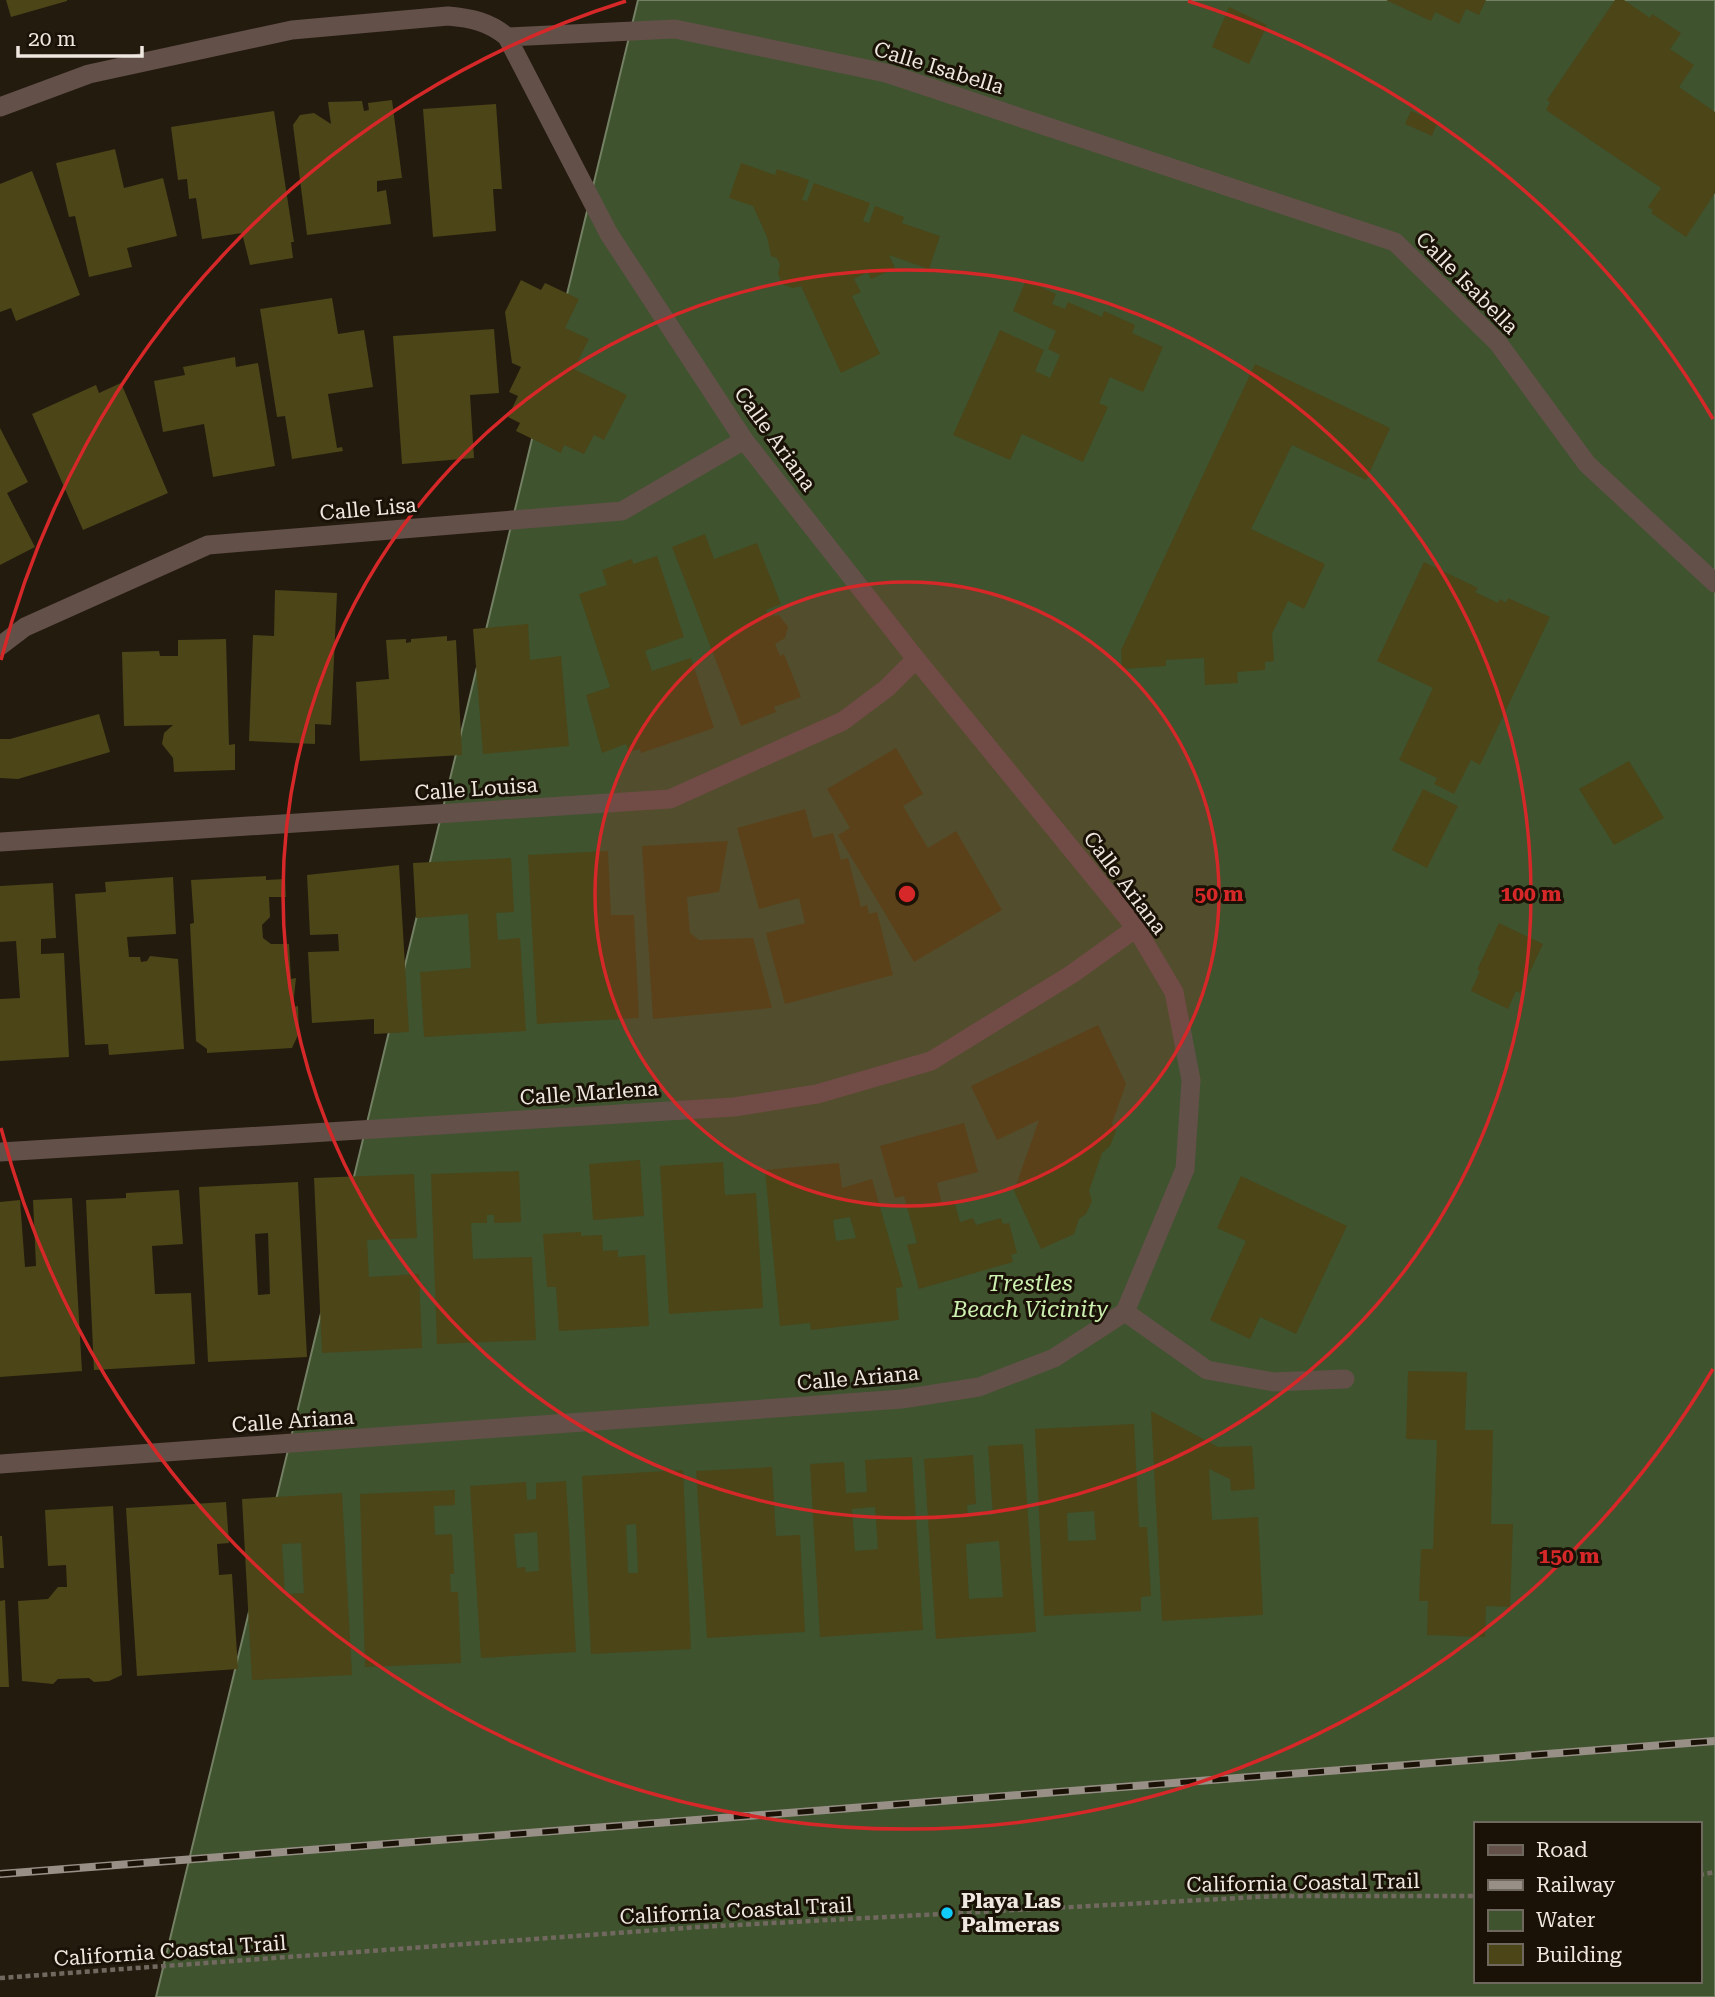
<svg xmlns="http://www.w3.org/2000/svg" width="1715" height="1997" font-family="'Roboto Serif',serif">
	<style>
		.water { fill: #3f532e; stroke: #748063; stroke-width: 2; fill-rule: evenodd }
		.building { fill: #4b4518; fill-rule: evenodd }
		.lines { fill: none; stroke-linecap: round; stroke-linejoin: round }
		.path { stroke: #71695f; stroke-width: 4.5; stroke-dasharray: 5 3.5; stroke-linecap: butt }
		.minor { stroke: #635049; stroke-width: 19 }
		.rail-casing { stroke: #989087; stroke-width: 8 }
		.rail { stroke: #1b1207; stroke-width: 5; stroke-dasharray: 16; stroke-linecap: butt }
		.ring { fill: none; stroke: #d62828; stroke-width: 3.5 }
		.poi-dot { fill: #10cafa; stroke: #1b1207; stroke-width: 2.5 }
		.labels { text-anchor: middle; stroke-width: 6; stroke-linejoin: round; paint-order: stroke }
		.street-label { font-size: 21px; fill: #eee8e0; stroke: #1b1207 }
		.poi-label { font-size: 21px; font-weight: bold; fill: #eee8e0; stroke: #1b1207; text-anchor: start }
		.water-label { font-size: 23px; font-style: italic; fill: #ccf0b0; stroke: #1b1207 }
		.centre { fill: #d62828; stroke: #1b1207; stroke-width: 3.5 }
		.ring-label { font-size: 21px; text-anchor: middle; font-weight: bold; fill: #d62828; stroke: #1b1207; stroke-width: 6; stroke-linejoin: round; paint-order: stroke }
	</style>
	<rect width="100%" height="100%" fill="#241b0f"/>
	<path class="water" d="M638,0h1077v1997h-1559zM1475,1824h224v157h-224z"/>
	<path class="building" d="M6,0h61v1l-56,16z
		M1386,0h100l-7,15 -13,-6 -7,15 -24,-12 -4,9z
		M1615,0h9l26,18 2,-4 29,19 -11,16 24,16 -15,22 36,25v81l-29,44 -35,-24 2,-3 -5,-3 13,-19 -115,-78 4,-8 -3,-2z
		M1229,7l38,18 -18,39 -37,-17z
		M392,100l10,78 -25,3v11l9,-2 5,34 -84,11 -14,-110 7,-10 14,-2 17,11 -3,-22 34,-1 2,10 5,-1 -1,-7z
		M496,104l6,85h-9l3,42 -63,6 -10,-128z
		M274,111l20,131h-3l2,16 -43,7 -8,-32 -40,6 -6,-41 -7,1 -2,-20 -9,1 -7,-53z
		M1411,111l26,12 -5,13 -27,-12z
		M115,149l9,39 39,-10 14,58 -50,12 5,19 -43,10 -14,-61 -6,1 -13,-54z
		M741,163l34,12 2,-6 32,11 -7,20 5,1 7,-18 56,20 -7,18 6,2 6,-17 29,11 -2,6 38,13 -11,33 -40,-14 6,13 -24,11 -3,-7 -14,7 7,13 -9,4 28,58 -39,19 -40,-87 -8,2 -11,-4 -4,-11 2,-8 -3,-7 -6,-2 -4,-19 -14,-31 -24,-8z
		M32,171l48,124 -64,26 -5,-13 -11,4v-128z
		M521,280l20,10 4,-7 34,16 -14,29 24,11 -15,30 53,26 -23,45 -10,-5 -10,19 -20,-9 -3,8 -45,-22 4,-8 -12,-6 10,-21 -9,-4 12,-25 -9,-4 -7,-51z
		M1026,280l30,14 -4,10 13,5 3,-7 34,15 2,-6 31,14 -3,8 31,14 -20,45 -33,-15 -11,26 9,4 -25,55 -61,-28 -12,26 -57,-25 47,-105 44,20 -9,21 15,7 10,-23 -12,-6 8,-18 -43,-20z
		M332,298l6,36 26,-4 9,57 -45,7 9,54 5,-1 1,4 -51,8 -7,-43 -8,1 -17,-108z
		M494,329l5,64 -29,2 4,63 -72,6 -9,-128z
		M235,357l1,10 22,-4 17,103 -62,11 -9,-53 -41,8 -9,-51 31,-6 -2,-8z
		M1255,364l135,64 -24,52 -74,-35 -41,84 74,35 -21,45 -16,-8 -16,33 2,27 -9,1v8l-28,2 1,11 -33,2 -1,-27 -38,2v6l-44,3 -1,-19z
		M121,383l47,110 -85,37 -51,-116 64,-29 3,8z
		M0,428l28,54 -21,11 28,54 -35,18z
		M705,534l9,25 43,-16 24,61 -15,6 2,6 11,-1 9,12 -3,11 -10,6 5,12 4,-2 17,43 -27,10 2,5 -35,14 -69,-179z
		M657,556l27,81 -39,14 7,20 39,-13 23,70 -73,25 -1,-4 -11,3 -3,-8 -24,9 -16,-58 24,-8 -31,-93 28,-9 -5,-15 30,-11 1,5z
		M1424,562l54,26 -3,4 23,11 2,-4 6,4 2,-5 42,19 -70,148 -9,-5 -17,34 -20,-10 3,-6 -38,-18 34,-72 -56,-27z
		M275,590l62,3 -6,132 -16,-1v20l-66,-3 4,-106 21,1z
		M528,624l2,36 31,-4 8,90 -86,8 -10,-125z
		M447,636v5l9,-1 6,115 -102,6 -4,-79 33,-3 -3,-39 20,-1v4l5,-1v-3z
		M226,639l3,106 6,-1v26l-61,2 -1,-14 -11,-14 2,-11 9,-8 -49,1 -2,-74 37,-1 1,5h18v-16z
		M99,714l11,38 -92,27 -18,-1v-39h10z
		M896,748l27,46 -20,12 25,42 28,-17 46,79 -88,52 -76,-127 12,-7 -23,-39z
		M1629,761l35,57 -50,27 -35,-56z
		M1423,789l35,17 -31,62 -35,-18z
		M805,809l8,29 20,-5 8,27 7,-2 13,49 6,-2 2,9 8,-2 16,63 -108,29 -19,-71 39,-10 -6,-25 -40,11 -22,-81z
		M728,841l-9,51 -32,5 3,36 9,7 54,-2 19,70 -119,11 -11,-173z
		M608,851l3,64h23l5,103 -102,6 -9,-169z
		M511,858l3,54 -18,1 2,27 22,-2 6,93 -102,6 -4,-65 51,-4 -3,-54 -52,4 -3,-55z
		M399,865l10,167 -35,2v-15l-62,4 -4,-71 31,-1 -1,-17 -28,1 -3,-60z
		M266,876v4l19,-1 1,18h-17l1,20 -8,8 1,13 8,6h18l2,35 5,-1 -3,29 5,-1 1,27 -7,15 -85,5v-4l-11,-8 -6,-117 4,-1 -3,-43z
		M173,877l3,57 -49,3 2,20h11l1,5 6,-1 3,-5 28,3 6,90 -75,6 -1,-11 -23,1 -10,-151 31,-2 -1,-10z
		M53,883l3,55 -15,1v15l23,-1 5,104 -69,4v-62l20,-1 -4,-57 -16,1v-56z
		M1499,923l44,21 -23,49 -4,-2 -8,18 -37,-18 9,-20 -3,-1z
		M1098,1025l28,59 -14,39 4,8 -6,15 -8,7 -13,38 3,10 -6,13 -7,5 -5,15 -33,15 -27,-58 25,-71 -42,20 -26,-54z
		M964,1123l14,49 -41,11 5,21 12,-4 6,22 13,-4 3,7 25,-7 2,6 6,-1 8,30 -6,2 2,7 -94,27 -12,-44 10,-2 -13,-47 -9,2 -15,-52z
		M640,1160l4,56 -51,4 -4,-56z
		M723,1162l2,33 31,-2 7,115 -94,6 -9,-148z
		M839,1163l3,25 30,-9 31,108 -7,1 3,32 -88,10 -1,-7 -30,3 -15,-156zM850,1217l6,21 -20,3 -3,-21z
		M519,1171l2,51 -27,1v-8h-7v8h-16l2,36 59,-2 4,83 -99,4 -6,-170z
		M414,1174l3,64 -50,2 2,37 50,-3 3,74 -100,5 -8,-175z
		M1241,1176l106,50 -51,108 -36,-17 -10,22 -40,-19 36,-79 -29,-13z
		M298,1182l9,175 -99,5 -9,-175zM268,1233l2,61 -12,1 -3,-61z
		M179,1190l4,54 -31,2 3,48 36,-1 4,71 -101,6 -8,-170 40,-2v-5z
		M72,1198l10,173 -82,6v-175l20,-2 5,67 11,-1 -3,-66z
		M581,1232v4l21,-1 1,16 15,-1v7l27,-2 4,71 -90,5 -3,-44h-9l-4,-53z
		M1408,1371l59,1 -2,58h28l-2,94h22l-3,83 -24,-1 -1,31 -58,-2 1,-34h-9l2,-52h12l4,-109 -31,-1z
		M1151,1411l67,36 34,-1 3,43 -24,2 -1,-12 -21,-10 3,51 46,-3 5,98 -101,6z
		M1134,1424l5,103h8l4,69 -10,1v14l-97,5 -9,-187zM1094,1511l2,29 -28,1 -1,-28z
		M1023,1444l13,188 -100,7 -12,-180 49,-4 3,49 -9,1 1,11 25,-1 -5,-69zM999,1541l4,56 -34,2 -3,-55z
		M912,1457l11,173 -103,7 -10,-173 34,-2 2,31 21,-1 -2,-32zM875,1507l3,42 -23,2 -3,-42z
		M772,1467l4,69 24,-1 5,97 -98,6 -11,-167z
		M683,1470l8,179 -100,5 -9,-178zM636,1524l2,49h-10l-2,-48z
		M566,1481l10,171 -95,6 -11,-172 56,-4 1,18 9,-1v-16zM537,1532l2,39 -13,1 -1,-5 -8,1 -3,-34z
		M455,1490v15l-21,1 1,29 17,-1 2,40h-4l1,18h7l3,71 -96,4 -5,-173z
		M342,1493l10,182 -100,5 -10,-181zM301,1543l3,50 -19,1 -3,-50z
		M226,1502l3,41 -12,1 2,31 13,-1 6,95 -101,7 -11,-168z
		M113,1506l9,169 -13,6 -15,1 -5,-4 -31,1 -5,5 -31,-3 -4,-80 30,-2 10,-12h9l-1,-22 -18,1 -3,-56z
		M0,1536h2l2,32h-4z
		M5,1600l4,87h-9v-86z"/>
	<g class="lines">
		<path class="path" d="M1699,1875l16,-3
			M0,1978l699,-51 577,-31h199"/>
		<path class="minor" d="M507,37l168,-8 211,44 509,169 103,101 89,121 128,119
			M0,107l89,-33 203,-44 156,-14c23,2 42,6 59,21l102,197 135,206 172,219 220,269 38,64 17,88 -6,89 -60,143 -71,46 -75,29 -77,12 -902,65
			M0,646l25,-19 183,-82 414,-34 122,-71
			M0,842l670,-43 173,-78 44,-33 29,-29
			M0,1152l734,-45 83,-13 114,-33 141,-87 64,-46
			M1125,1312l82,58 67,12 71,-3"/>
		<defs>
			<path id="rail" d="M0,1874l1715,-133"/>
		</defs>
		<use href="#rail" class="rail-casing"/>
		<use href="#rail" class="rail"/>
	</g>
	<circle cx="907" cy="894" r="312" fill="#d62828" fill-opacity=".12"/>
	<g class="ring">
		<circle cx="907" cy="894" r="312"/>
		<circle cx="907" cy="894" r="624"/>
		<path d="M1713 1369A936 936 0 0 1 1 1128M1 660A936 936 0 0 1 626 1M1188 1A936 936 0 0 1 1713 419"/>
	</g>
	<circle class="poi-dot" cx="947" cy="1913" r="7"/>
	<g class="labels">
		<g class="street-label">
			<text transform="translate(939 68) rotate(17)" y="7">Calle Isabella</text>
			<text transform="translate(1467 283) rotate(45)" y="7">Calle Isabella</text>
			<text transform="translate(775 439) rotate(54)" y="7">Calle Ariana</text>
			<text transform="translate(368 509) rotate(-5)" y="7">Calle Lisa</text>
			<text transform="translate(476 789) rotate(-4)" y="7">Calle Louisa</text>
			<text transform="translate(1125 883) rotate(53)" y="7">Calle Ariana</text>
			<text transform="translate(589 1093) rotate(-4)" y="7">Calle Marlena</text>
			<text transform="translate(858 1378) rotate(-5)" y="7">Calle Ariana</text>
			<text transform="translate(293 1421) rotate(-4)" y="7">Calle Ariana</text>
			<text transform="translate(1303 1883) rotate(-1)" y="7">California Coastal Trail</text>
			<text transform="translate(736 1911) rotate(-3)" y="7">California Coastal Trail</text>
			<text transform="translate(170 1951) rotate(-4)" y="7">California Coastal Trail</text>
		</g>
		<g class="poi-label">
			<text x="961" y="1908">Playa Las<tspan x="961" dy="24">Palmeras</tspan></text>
		</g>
		<g class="water-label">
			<text x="1030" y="1291">Trestles<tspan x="1030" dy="26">Beach Vicinity</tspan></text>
		</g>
	</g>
	<circle cx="907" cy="894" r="10" class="centre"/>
	<g class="ring-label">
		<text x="1219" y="901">50 m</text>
		<text x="1531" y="901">100 m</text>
		<text x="1569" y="1563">150 m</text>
	</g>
	<rect x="1474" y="1822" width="228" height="161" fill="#1b1207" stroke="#6f685e" stroke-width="2"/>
	<rect x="1488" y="1845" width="35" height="10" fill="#635049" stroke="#6f685e" stroke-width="2"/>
	<text x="1536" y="1857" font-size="21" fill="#eee8e0">Road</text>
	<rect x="1488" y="1880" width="35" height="10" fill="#989087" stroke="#6f685e" stroke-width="2"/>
	<text x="1536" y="1892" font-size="21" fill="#eee8e0">Railway</text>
	<rect x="1488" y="1910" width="35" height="21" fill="#3f532e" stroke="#6f685e" stroke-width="2"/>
	<text x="1536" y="1927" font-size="21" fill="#eee8e0">Water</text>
	<rect x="1488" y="1944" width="35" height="21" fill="#4b4518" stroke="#6f685e" stroke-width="2"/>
	<text x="1536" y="1962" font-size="21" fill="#eee8e0">Building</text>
	<path d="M18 46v10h124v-10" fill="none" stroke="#eee8e0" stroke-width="3.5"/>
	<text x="28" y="46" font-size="21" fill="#eee8e0" stroke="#1b1207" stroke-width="5" paint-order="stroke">20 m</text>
</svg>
